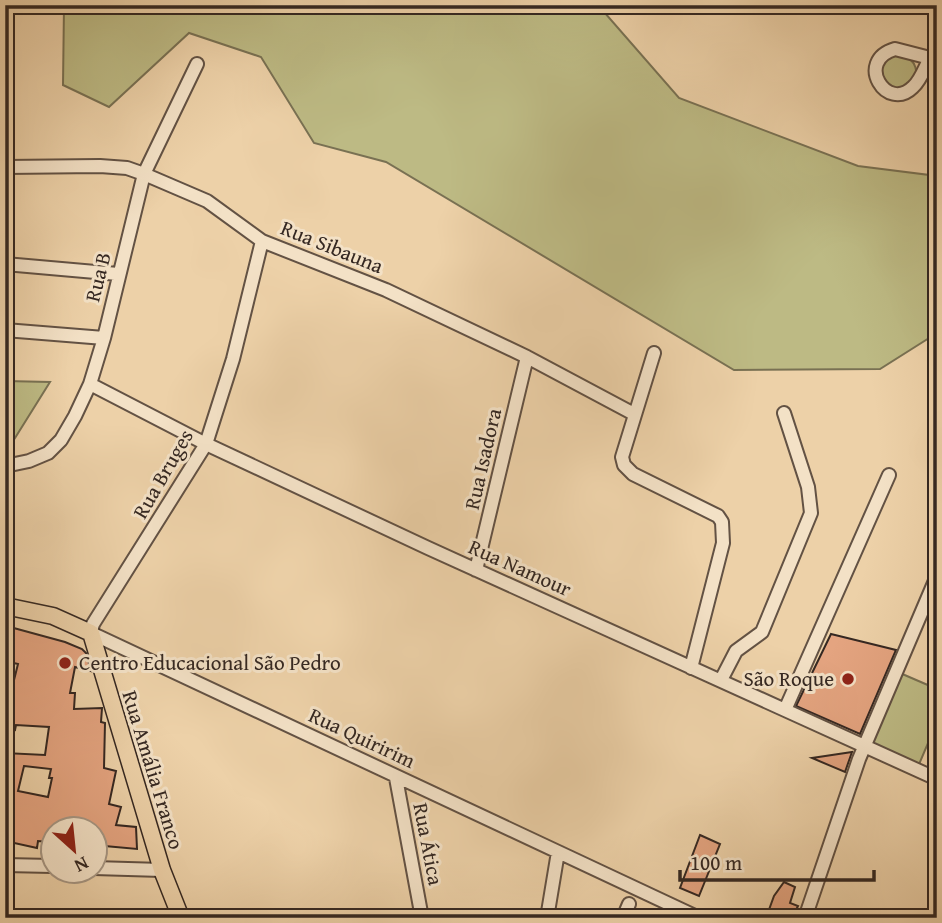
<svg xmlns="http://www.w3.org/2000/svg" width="942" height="923" font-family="'Gentium Book Plus',serif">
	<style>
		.green { fill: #bdba84; stroke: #797153; stroke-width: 2 }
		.building { fill: #e4a480; stroke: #352822; stroke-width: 2; fill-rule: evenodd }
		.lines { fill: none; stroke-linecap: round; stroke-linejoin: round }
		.minor-casing { stroke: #635244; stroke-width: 16 }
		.major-casing { stroke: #352822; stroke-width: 19 }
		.minor { stroke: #f3e1c6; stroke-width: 12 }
		.major { stroke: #edd1a8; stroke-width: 16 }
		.poi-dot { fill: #8f2418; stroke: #f3e1c6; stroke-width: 2.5 }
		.labels { text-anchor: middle; stroke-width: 6; stroke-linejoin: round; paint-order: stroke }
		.street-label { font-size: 21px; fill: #352822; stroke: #f3e1c6 }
		.poi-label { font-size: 21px; fill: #352822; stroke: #f3e1c6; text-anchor: start }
	</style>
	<rect width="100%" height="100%" fill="#edd1a8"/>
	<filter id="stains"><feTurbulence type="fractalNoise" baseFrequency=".00286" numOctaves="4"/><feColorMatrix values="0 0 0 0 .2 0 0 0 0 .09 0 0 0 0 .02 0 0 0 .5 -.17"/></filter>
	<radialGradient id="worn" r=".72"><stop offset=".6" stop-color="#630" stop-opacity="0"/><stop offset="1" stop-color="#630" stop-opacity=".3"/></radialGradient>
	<path class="green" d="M60,5h538l81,93 179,68 79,10v157l-57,36 -146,1 -348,-208 -72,-19 -53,-86 -72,-24 -80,74 -46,-22 1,-79z
		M901,53c16,8 19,19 10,33l-20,3 -11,-17c3,-13 8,-17 21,-19z
		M5,381l45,1 -45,72z
		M900,673l37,16v33l-20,47 -57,-29 5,-13 7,10z"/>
	<path class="building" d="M10,627l55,15 17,7 4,4 5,18 -16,-4 -5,26h5l-1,16 28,-1 -1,14 4,1 -1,45 12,3 -7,33 12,3 -5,18 20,2 1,22 -43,-4v-16h-43v13l-13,-1 -1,7 -32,-7v-88l40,2 4,-28 -33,-2 -1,5 -10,-2v-33l5,1 8,-32 -13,-3 3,-11 -3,-1v-3zM24,766l27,3 -2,9h3l-4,19 -30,-6z
		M831,634l65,16 -36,84 -64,-28z
		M852,752l-7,20 -33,-14z
		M700,835l20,9 -21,52 -19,-8z
		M784,882l11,5 -5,16 8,3 -6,12h-26l8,-22z"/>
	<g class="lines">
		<defs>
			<path id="minor" d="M895,49l35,9c-5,9 -9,22 -17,29 -26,26 -59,-26 -18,-38z
				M5,167l95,-1 27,2 17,6 63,27 55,40 124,49 141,67 107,57
				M262,241l-29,118 -27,85 -113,180 -2,9 608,285
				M5,264l113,10
				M5,330l99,8
				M654,353l-32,104 2,8 9,9 85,42 4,6 1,21 -32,125
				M90,384l116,60 222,104 509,231
				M5,466l24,-5 19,-8 13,-13 14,-24 15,-32 14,-46 40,-164 53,-110
				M476,570l51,-213
				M721,680l15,-29 26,-19 49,-119 -3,-26 -24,-74
				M785,710l104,-235
				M396,778l26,140
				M5,865l47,1
				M94,868l68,2
				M547,918l11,-66
				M623,918l6,-14
				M805,918l54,-159 78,-183"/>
			<path id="major" d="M5,606l48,10 38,17 71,237 19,48"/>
		</defs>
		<use href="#minor" class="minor-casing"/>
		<use href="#major" class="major-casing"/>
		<use href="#minor" class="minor"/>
		<use href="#major" class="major"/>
	</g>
	<g class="poi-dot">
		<circle cx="65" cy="663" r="7"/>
		<circle cx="848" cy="679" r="7"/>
	</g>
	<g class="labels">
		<g class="street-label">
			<text transform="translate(332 247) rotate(22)" y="7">Rua Sibauna</text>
			<text transform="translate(98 277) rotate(-76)" y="7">Rua B</text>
			<text transform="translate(483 459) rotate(-77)" y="7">Rua Isadora</text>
			<text transform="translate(163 474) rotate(-60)" y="7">Rua Bruges</text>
			<text transform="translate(520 568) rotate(24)" y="7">Rua Namour</text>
			<text transform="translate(362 738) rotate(25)" y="7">Rua Quiririm</text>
			<text transform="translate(153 770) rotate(73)" y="7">Rua Amália Franco</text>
			<text transform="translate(428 844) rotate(79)" y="7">Rua Ática</text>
		</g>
		<g class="poi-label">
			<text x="79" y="670">Centro Educacional São Pedro</text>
			<text x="834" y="686" text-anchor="end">São Roque</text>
		</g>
	</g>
	<rect width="942" height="923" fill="none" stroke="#edd1a8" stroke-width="28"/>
	<rect x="7" y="7" width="928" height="909" fill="none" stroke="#352822" stroke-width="3.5"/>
	<rect x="14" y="14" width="914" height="895" fill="none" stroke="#352822" stroke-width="2"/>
	<g transform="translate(74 850) rotate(153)"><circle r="33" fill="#f3e1c6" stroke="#a79784" stroke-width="2"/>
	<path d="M0-5L12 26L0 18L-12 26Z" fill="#8f2418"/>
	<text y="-10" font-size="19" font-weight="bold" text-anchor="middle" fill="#352822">N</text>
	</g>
	<path d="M680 870v10h194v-10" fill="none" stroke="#352822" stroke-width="3.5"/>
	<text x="690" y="870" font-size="21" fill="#352822" stroke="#f3e1c6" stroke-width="5" paint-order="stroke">100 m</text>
	<rect width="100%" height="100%" filter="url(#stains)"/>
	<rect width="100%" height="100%" fill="url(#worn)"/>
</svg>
